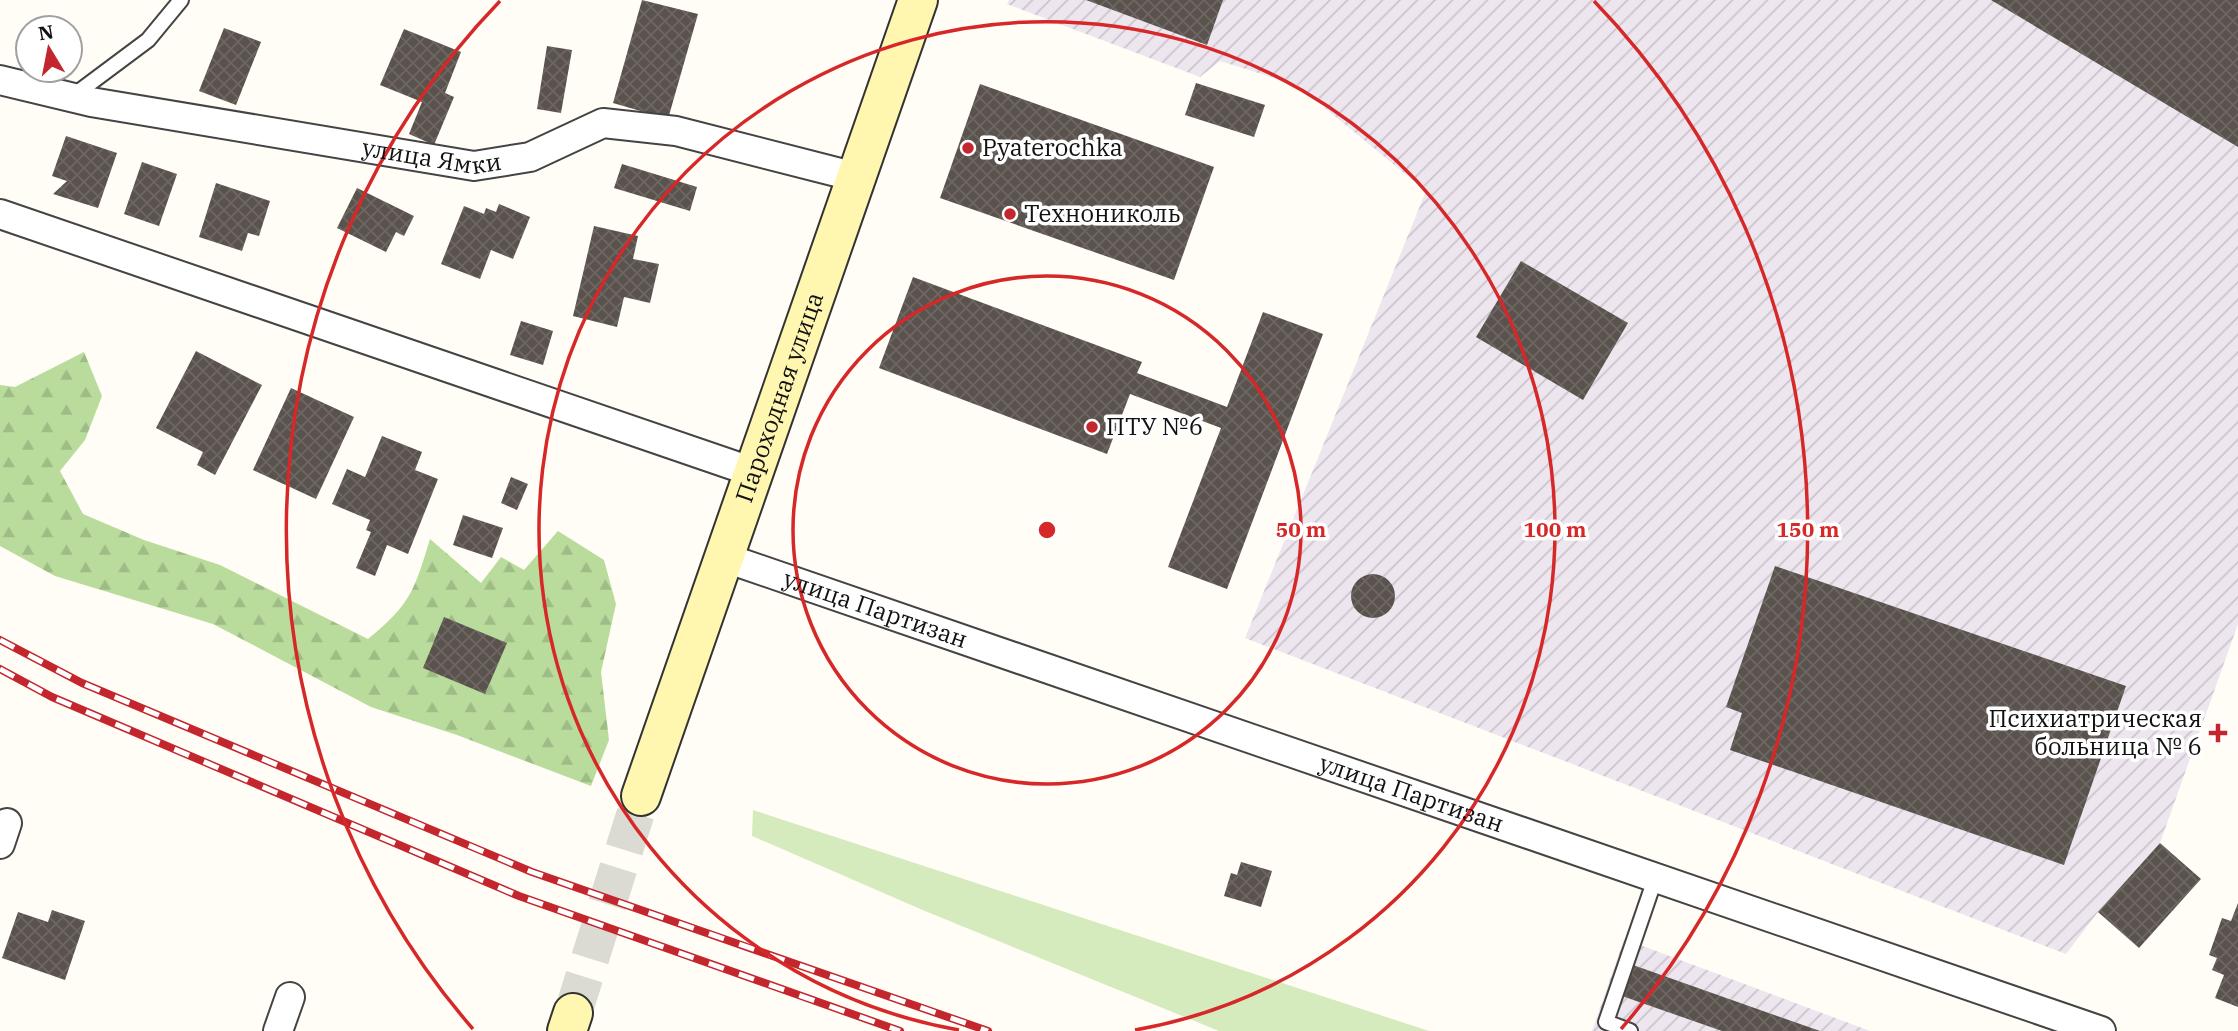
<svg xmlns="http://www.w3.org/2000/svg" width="2238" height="1031" font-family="'IBM Plex Serif',serif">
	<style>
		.industrial { fill: url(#industrial-furrows) }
		.grass { fill: #d5ebbd }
		.forest { fill: url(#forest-firs) }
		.building { fill: url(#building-cross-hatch) }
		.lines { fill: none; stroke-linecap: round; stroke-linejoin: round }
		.secondary-tunnel { stroke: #dbdad3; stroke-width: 38; stroke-dasharray: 38 19; stroke-linecap: butt }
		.lane-casing { stroke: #444; stroke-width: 18 }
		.street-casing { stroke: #444; stroke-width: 32 }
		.secondary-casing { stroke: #333; stroke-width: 42 }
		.lane { stroke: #fff; stroke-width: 14 }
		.street { stroke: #fff; stroke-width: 28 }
		.secondary { stroke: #fff6b0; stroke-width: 38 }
		.rail-casing { stroke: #c4262e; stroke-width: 8 }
		.rail { stroke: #fff; stroke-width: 5; stroke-dasharray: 16; stroke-linecap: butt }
		.ring { fill: none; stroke: #d62828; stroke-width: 3.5 }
		.poi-dot { fill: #c4262e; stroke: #fff; stroke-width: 2.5 }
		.labels { text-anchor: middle; stroke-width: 7; stroke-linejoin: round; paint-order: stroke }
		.poi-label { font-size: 24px; fill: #111; stroke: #fff; text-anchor: start }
		.street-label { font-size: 24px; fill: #111; stroke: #fff }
		.centre { fill: #d62828; stroke: #fff; stroke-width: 3.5 }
		.ring-label { font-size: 21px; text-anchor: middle; font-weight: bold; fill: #d62828; stroke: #fff; stroke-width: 7; stroke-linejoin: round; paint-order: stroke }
	</style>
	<defs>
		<pattern id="industrial-furrows" width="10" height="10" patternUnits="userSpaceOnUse" patternTransform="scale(1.75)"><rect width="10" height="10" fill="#eee6ef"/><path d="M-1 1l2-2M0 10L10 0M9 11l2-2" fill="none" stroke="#cbc4cc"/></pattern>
		<pattern id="forest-firs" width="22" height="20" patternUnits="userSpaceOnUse" patternTransform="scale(1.75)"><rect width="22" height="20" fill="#b9dc9c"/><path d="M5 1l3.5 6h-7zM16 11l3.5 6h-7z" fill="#9ebc85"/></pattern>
		<pattern id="building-cross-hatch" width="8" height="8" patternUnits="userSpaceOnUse" patternTransform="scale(1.75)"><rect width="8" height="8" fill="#5a524d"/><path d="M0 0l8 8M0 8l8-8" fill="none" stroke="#6d6662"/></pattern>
	</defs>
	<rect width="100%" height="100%" fill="#fffdf5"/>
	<path class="industrial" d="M1009,0h1229v624l-78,219 -62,69 -32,42 -821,-316 181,-447 -129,-106 -77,-24 -20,16 -193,-73z
		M1624,939l246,92h-278z"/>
	<path class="grass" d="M753,810l676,221h-210l-294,-120 -173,-75z"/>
	<path class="forest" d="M84,352l18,44 -17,44 -25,31 23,43 61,26 76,25 148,74c43,-35 46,-48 62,-100l51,44 20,-26 23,13 34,-39 46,29 12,44 -15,68 8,68 -18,46 -134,-51 -86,-28 -158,-83 -158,-48 -55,-30v-161l15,2z"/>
	<path class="building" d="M642,0l56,14 -30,105 -55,-16z
		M1086,0h137l-16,45z
		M1991,0h247v147z
		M224,28l37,14 -25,63 -37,-14z
		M404,29l57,23 -16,41 9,4 -20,48 -25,-11 13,-32 -42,-17z
		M547,46l25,4 -11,63 -24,-4z
		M1196,83l69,22 -11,32 -69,-22z
		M980,84l234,83 -40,113 -234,-82z
		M66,136l51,17 -19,55 -45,-14 14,-13 -15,-5z
		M142,162l35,12 -18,52 -35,-12z
		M622,164l75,23 -7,24 -76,-23z
		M216,183l54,18 -11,35 -11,-3 -6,18 -43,-14z
		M357,188l57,28 -10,20 -8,-4 -10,20 -49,-24z
		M499,204l31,13 -17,42 -22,-9 -11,29 -39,-15 23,-58 20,8 2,-6 10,4z
		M594,226l44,10 -5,23 26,5 -9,39 -26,-6 -7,30 -44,-11z
		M1521,261l107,62 -45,77 -107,-63z
		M913,277l229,85 -5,11 90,34 36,-95 60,22 -96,255 -59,-22 53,-139 -91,-34 -23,60 -228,-86z
		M521,321l32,10 -10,34 -33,-10z
		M196,351l66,34 -47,90 -18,-10 6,-13 -47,-24z
		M291,388l63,29 -38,82 -63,-29z
		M382,436l40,16 -7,18 23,9 -30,75 -21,-9 -12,31 -19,-8 15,-36 -5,-2 4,-10 -38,-16 15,-35 18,8z
		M511,477l17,7 -11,26 -16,-7z
		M463,515l40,13 -11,30 -39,-13z
		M1775,566l351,120 -62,179 -334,-115 12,-37 -16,-6z
		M1351 596a22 22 0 1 1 44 0a22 22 0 1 1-44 0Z
		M444,617l63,26 -22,51 -62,-26z
		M2160,843l41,36 -62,69 -41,-36z
		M1241,862l31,9 -11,36 -37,-11 7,-23 6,2z
		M2238,903v104l-23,-9 9,-23 -12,-5 5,-12 -8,-3 13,-37 9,3z
		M52,910l33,11 -20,59 -63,-22 16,-46 30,10z
		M1633,965l187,66h-98l-100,-35z"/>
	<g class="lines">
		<path class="secondary-tunnel" d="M573,1013l68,-217"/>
		<defs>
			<path id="lane" d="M73,96l75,-56 33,-40
				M1630,1031l-24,-9 50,-146"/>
			<g id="street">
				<path id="s1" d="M0,80l91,22 383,64 56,-9 73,-34 73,8 180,46"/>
				<path d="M0,214l753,258"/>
				<path id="s2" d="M723,557l1378,474"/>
				<path d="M0,844l7,-21"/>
				<path d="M278,1031l12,-34"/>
			</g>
			<g id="secondary">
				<path id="s3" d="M641,796l277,-796"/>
				<path d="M567,1031l6,-18"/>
			</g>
		</defs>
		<use href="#lane" class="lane-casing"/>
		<use href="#street" class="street-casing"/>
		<use href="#secondary" class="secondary-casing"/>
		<use href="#lane" class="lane"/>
		<use href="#street" class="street"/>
		<use href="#secondary" class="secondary"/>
		<defs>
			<path id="rail" d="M0,640l82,43 450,189 456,159
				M0,669l52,28 467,199 381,135"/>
		</defs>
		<use href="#rail" class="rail-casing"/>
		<use href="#rail" class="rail"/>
	</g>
	<g class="ring">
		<circle cx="1047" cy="530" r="254"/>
		<path d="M959 1030A508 508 0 1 1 1135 1030"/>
		<path d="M473 1029A761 761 0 0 1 500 1M1594 1A761 761 0 0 1 1621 1029"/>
	</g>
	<g class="poi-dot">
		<circle cx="968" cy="148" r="7"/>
		<circle cx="1010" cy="214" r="7"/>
		<circle cx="1092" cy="427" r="7"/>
		<path d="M2214.5 722.5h7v7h7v7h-7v7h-7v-7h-7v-7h7z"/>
	</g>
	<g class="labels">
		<g class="poi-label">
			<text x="982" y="156">Pyaterochka</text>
			<text x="1024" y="222">Технониколь</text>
			<text x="1106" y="435">ПТУ №6</text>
			<text x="2202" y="727" text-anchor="end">Психиатрическая<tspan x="2202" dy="28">больница № 6</tspan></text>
		</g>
		<g class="street-label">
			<text dy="8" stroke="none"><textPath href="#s1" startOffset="439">улица Ямки</textPath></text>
			<text dy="8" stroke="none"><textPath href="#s3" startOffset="422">Пароходная улица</textPath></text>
			<text dy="8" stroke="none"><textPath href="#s2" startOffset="161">улица Партизан</textPath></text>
			<text dy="8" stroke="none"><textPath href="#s2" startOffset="728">улица Партизан</textPath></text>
		</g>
	</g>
	<circle cx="1047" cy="530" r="10" class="centre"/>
	<g class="ring-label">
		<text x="1301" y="537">50 m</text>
		<text x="1555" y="537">100 m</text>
		<text x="1808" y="537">150 m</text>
	</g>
	<g transform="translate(49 49) rotate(350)"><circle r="33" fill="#ffffff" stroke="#a0a0a0" stroke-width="2"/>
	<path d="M0-5L12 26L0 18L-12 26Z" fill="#c4262e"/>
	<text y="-10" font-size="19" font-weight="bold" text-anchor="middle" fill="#111111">N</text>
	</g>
</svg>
